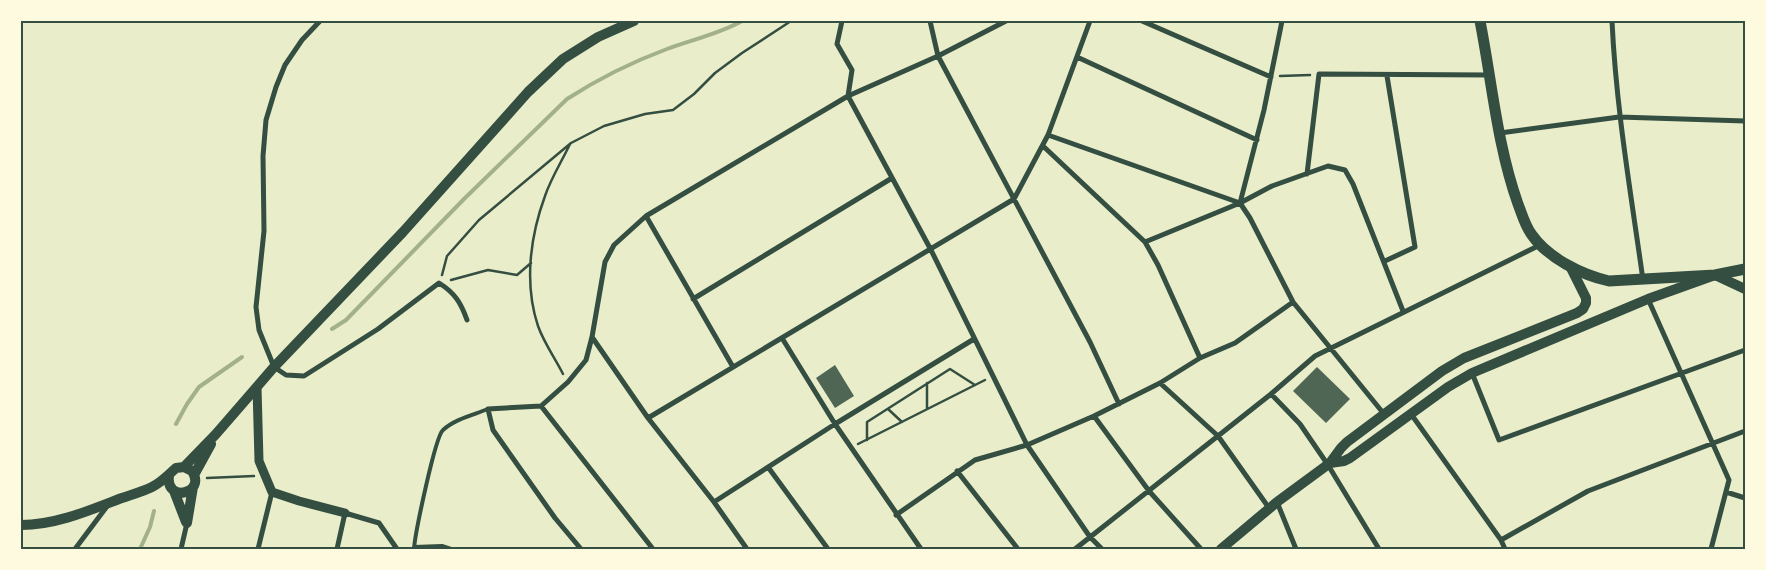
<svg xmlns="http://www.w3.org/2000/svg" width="1766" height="570" font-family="Montserrat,sans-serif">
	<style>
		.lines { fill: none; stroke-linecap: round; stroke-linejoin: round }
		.stream { stroke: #a3b18a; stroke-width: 4 }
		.building { fill: #4f6655 }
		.path { stroke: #344e41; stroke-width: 2.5 }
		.service { stroke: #344e41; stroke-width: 4 }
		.minor { stroke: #344e41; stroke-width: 5 }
		.tertiary { stroke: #344e41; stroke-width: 9 }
		.secondary { stroke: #344e41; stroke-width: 10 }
		.primary { stroke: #344e41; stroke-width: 11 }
		.neatline { fill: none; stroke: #344e41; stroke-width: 2 }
	</style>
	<rect width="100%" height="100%" fill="#e9edc9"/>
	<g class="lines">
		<path class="stream" d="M332,329l14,-9 119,-122 102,-99c31,-20 65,-37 100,-50 24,-9 52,-15 75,-28
			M176,424l11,-20 12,-17 43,-30
			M140,549l10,-22 4,-16"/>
	</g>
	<path class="building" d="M835,365l19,31 -19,12 -19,-30z
		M1317,367l33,32 -24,24 -33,-32z"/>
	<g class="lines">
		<path class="path" d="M1280,76l30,-1
			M442,275l5,-19 32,-36 92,-77 33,-17 41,-12 28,-4 21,-16 21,-21 27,-20 49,-32
			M451,280l37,-10 29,5 14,-12
			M563,374c-8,-16 -19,-31 -25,-48 -14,-42 -8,-89 7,-130 6,-18 17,-35 25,-52
			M888,409l14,13
			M927,409v-26
			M867,440v-18l83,-53 25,16
			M858,444l127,-64
			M207,478l47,-2"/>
		<path class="service" d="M414,547l28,-1 9,3
			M414,549c1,-15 21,-112 29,-119 12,-11 30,-15 45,-21"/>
		<path class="minor" d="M320,21l-18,19 -17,25 -9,22 -10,33 -3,36 1,75 -8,76 3,23 15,37 12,8 18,1 74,-47 61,-46c16,10 22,20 28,37
			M842,21l-5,23 15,26 -4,26 83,154 96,195 63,92 12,12
			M930,21l8,35 152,286 29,62
			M1142,21l129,56
			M1282,21l-18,89 -24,93 10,15 43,84 91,112
			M1612,21c4,87 19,173 31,259
			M1077,57l180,83
			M1500,133l119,-16 126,4
			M1048,135l192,68
			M1043,146l102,96 13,23 42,93
			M1307,174l12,-100 171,1
			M646,216l87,151
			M1145,242l95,-39 32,-17 56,-20 17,4 8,14 50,127
			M1385,261l30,-14 -28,-171
			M693,299l199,-121
			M1648,299l81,181 -18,69
			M592,337l56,81 66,84 33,47
			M782,338l53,86 86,125
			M1472,373l27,67 246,-90
			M1160,383l58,53 51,72
			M1271,394l29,30 28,41 51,84
			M541,406l112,143
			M1411,414l90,126 4,9
			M1094,416l55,75 52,58
			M648,418l366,-219 34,-64 42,-114
			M768,467l60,82
			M957,471l61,78
			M1726,492l19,6
			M714,502l121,-78 139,-85
			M1277,502l19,47
			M896,515l79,-55 52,-15 67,-29 66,-33 40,-25 35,-15 58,-41
			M1501,540l87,-49 157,-60
			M75,549l33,-44
			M181,549l6,-26
			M258,549l14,-57
			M337,549l8,-36 34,10 18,26
			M581,549l-26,-31 -62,-88 -5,-21 53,-3 27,-24 18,-22 6,-23 13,-75 9,-17 32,-29 202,-120 90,-40 68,-35
			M1075,549l196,-155 44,-38 225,-111"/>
		<path class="tertiary" d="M257,387l2,74 13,31 27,9 46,12"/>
		<path class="secondary" d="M1330,463l14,-2 6,-3 98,-71 24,-14 176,-74 67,-24 30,14
			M184,467l32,-33 58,-67 129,-135 125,-140 35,-33 35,-22 36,-16
			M194,475l17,-31
			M174,491l12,31
			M187,523l6,-36
			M21,525c34,0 67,-14 98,-26 11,-4 23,-7 33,-12 10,-5 16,-12 24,-19l8,-1 8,4c15,23 -27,32 -23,5
			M1221,549l56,-47 53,-39 11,-15 6,-6 95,-71 22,-13 113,-45 6,-4 3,-6v-5l-16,-32"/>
		<path class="primary" d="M1480,21c12,61 17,124 38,183 4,10 7,22 14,31 16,23 50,40 77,46l106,-6 30,-6"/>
	</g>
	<rect width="1766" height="570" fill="none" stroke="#fefae0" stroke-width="45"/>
	<rect x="22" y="22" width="1722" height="526" class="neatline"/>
</svg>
